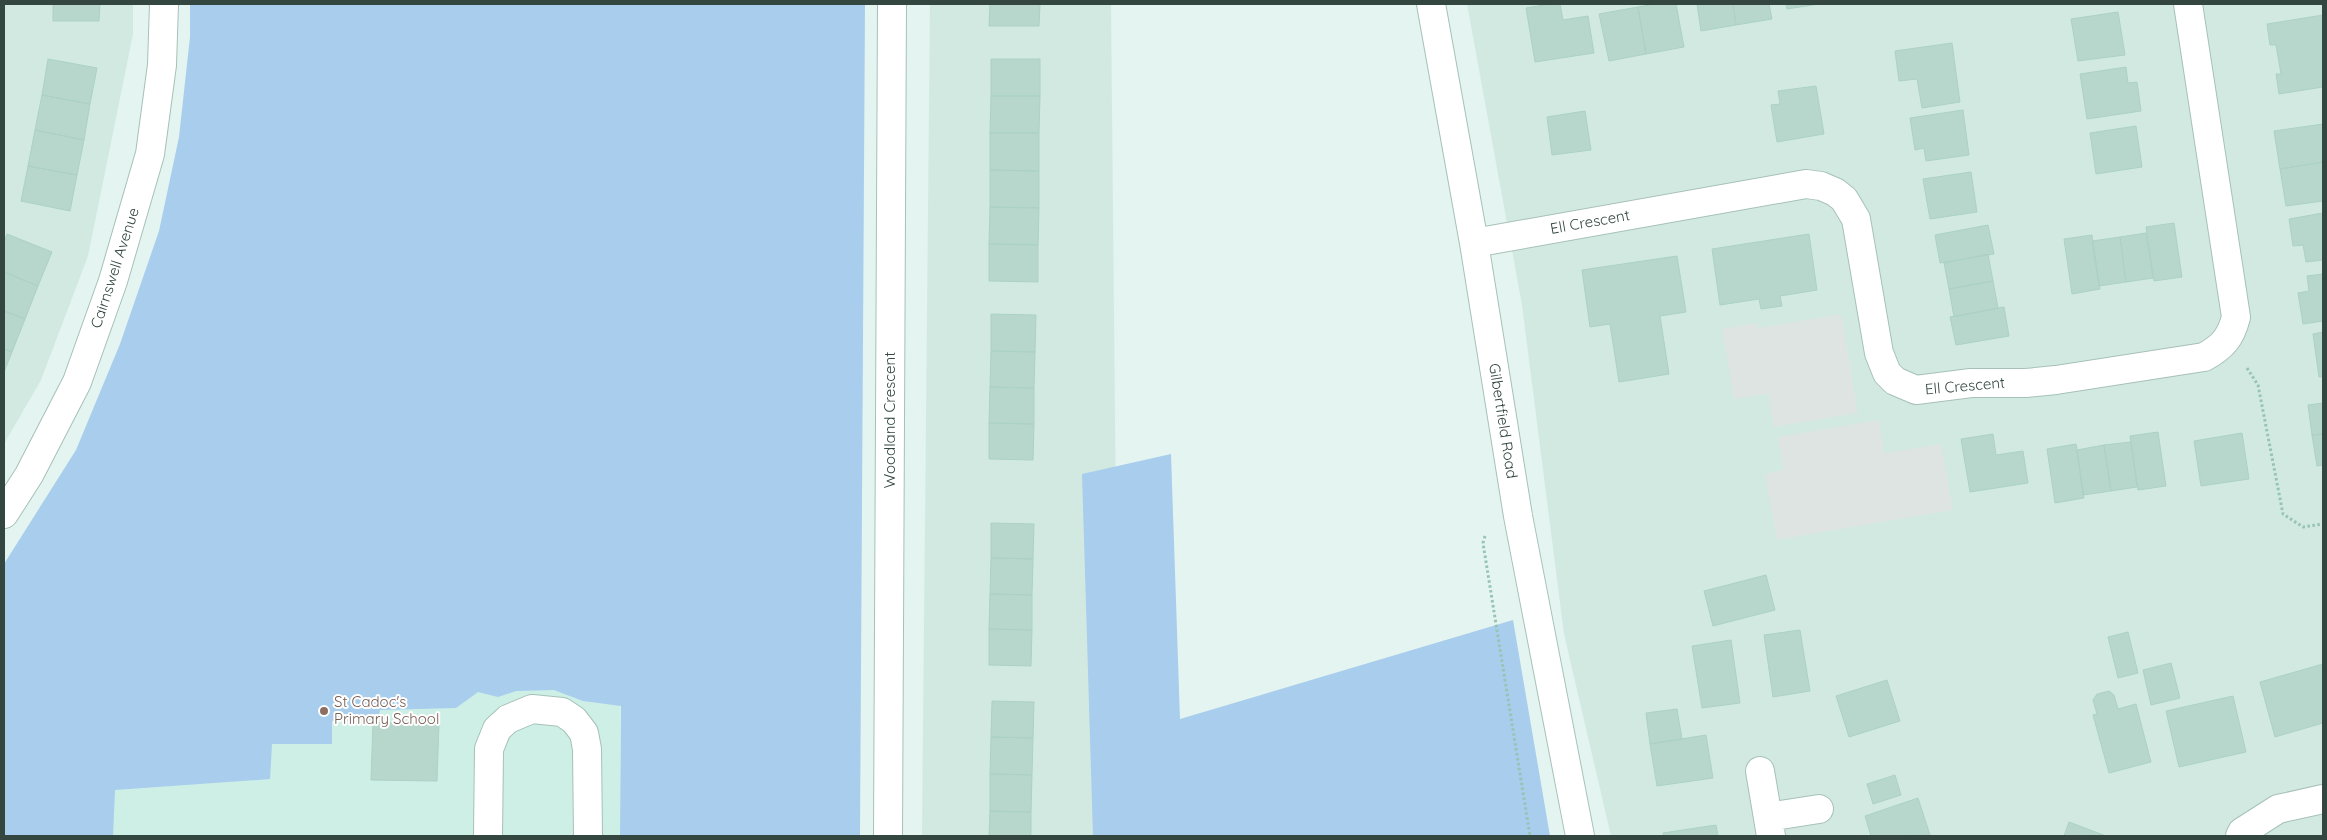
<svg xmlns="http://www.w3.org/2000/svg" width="2327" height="840" font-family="Quicksand,sans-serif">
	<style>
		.residential { fill: #d2e9e2 }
		.education { fill: #cdefe6 }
		.green { fill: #a8cded }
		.parking { fill: #dde4e2 }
		.building { fill: #b8d7cc; stroke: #abd2c4 }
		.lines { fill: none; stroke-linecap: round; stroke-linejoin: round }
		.minor-casing { stroke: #a6c1b8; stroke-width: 30 }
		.path { stroke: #96c4b4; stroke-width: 3; stroke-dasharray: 2.5 2.5; stroke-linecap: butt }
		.minor { stroke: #fff; stroke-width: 28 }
		.education-dot { fill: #8d6e63; stroke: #fff; stroke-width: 2 }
		.labels { text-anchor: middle; stroke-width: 4; stroke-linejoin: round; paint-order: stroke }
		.street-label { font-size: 15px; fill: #334740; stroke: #fff }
		.education-label { font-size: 15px; fill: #785e54; stroke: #fff; text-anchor: start }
	</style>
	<rect width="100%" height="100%" fill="#e4f4f0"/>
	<path class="residential" d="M4,4h129v30l-45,222 -47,124 -37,64z
		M930,4h181l8,832h-197z
		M1467,4h856v832h-712l-47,-202 -42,-329z"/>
	<path class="education" d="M621,588l-1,248h-616v-120z"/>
	<path class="green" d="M190,4h675l-5,832h-240l1,-130 -38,-5 -29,-11 -38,1 -18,6 -20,-5 -22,16 -76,2 -2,10 -46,1v23h-60l-2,35 -155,11 -2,46h-109v-272l72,-114 44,-106 39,-113 20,-94 11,-100z
		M1171,454l9,265 333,-99 37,216h-457l-11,-362z"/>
	<path class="parking" d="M1841,314l17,99 -84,14 -6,-33 -34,5 -12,-70 35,-6 1,5z
		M1879,420l5,33 57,-9 12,66 -176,30 -12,-66 19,-4 -6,-33z"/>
	<path class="building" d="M53,4h47l-1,17h-46z
		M990,4h50l-1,22h-50z
		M1550,4h10l3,16 25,-4 6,37 -59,9 -9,-54z
		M1655,4h21l8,43 -38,7 -8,-47z
		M1697,4h36l3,21 -35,6z
		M1733,4h36l3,15 -36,6z
		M1786,4h33l-32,5z
		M1638,7l8,47 -37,7 -10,-47z
		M2118,12l7,43 -47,6 -7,-42z
		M2323,15v72l-44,7 -3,-20h5l-5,-29h-6l-3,-21z
		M1952,43l8,59 -38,6 -5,-29 -18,2 -4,-30z
		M48,59l49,9 -7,36 -48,-9z
		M991,59h49v37h-49z
		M2126,67l2,16 9,-1 4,29 -54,8 -7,-45z
		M1816,86l8,48 -47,8 -6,-37 9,-1 -2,-13z
		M42,95l48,9 -6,36 -49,-10z
		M991,96h49l-1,37h-49z
		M1963,110l6,45 -43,6 -2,-13 -9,2 -5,-32z
		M1585,111l6,39 -39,5 -5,-38z
		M2323,124v38l-43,7 -6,-38z
		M2136,126l6,41 -46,7 -6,-41z
		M35,130l49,10 -7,35 -49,-9z
		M990,133h49v38l-49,-1z
		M2323,162v39l-37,5 -6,-37z
		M28,166l49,9 -7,36 -49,-10z
		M990,170l49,1v37l-49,-1z
		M1971,172l6,40 -47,7 -7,-40z
		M990,207l49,1 -1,37 -49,-1z
		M2323,213v47l-17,2 -3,-17 -10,1 -4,-27z
		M2174,223l8,54 -28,4 -8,-54z
		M1988,225l6,29 -54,9 -5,-28z
		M2146,233l7,45 -27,4 -6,-45z
		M7,234l45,18 -14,34 -34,-14v-30z
		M1809,234l8,56 -37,6 2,10 -21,3 -2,-10 -39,6 -8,-56z
		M2092,235l8,54 -28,5 -8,-55z
		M2120,237l6,45 -27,4 -7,-45z
		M989,244l49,1v37l-49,-1z
		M1988,254l5,27 -44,8 -5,-26z
		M1677,256l9,56 -26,4 9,58 -50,8 -9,-58 -20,3 -8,-57z
		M4,272l34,14 -13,33 -21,-8z
		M2323,274v47l-20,3 -5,-31 11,-2 -2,-15z
		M1993,281l5,27 -44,9 -5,-28z
		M2004,307l5,29 -53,9 -6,-28z
		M4,311l21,8 -13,33 -8,-3z
		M991,314l45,1 -1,37 -44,-1z
		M2323,332v45h-4l-6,-43z
		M4,349l8,3 -8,20z
		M991,351l44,1 -1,36 -44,-1z
		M990,387l44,1v36l-45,-1z
		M2323,403v31l-11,1 -4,-30z
		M989,423l45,1 -1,36 -44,-1z
		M2158,432l8,54 -28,4 -8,-54z
		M2242,433l7,46 -48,7 -7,-45z
		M1993,434l3,21 27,-4 5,32 -58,9 -9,-53z
		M2323,434v31l-6,1 -5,-31z
		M2131,442l6,45 -26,4 -7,-46z
		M2076,444l8,54 -29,5 -8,-54z
		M2104,445l7,46 -28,4 -6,-45z
		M991,523l43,1 -1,35 -42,-1z
		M991,558l42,1 -1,36 -42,-1z
		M1766,575l9,35 -62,16 -9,-35z
		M990,594l42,1v35l-43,-1z
		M989,629l43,1 -1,36 -42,-1z
		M1800,630l10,61 -37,6 -9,-62z
		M2128,632l10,41 -20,5 -10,-41z
		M1731,640l9,63 -38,5 -10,-62z
		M2171,663l9,35 -29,7 -8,-35z
		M2323,664v59l-48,14 -15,-55z
		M1887,680l13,41 -51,16 -13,-41z
		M2109,691l5,4 4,14 18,-5 15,58 -42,11 -16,-58 4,-1 -4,-14 4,-6z
		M2233,696l13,56 -67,15 -13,-56z
		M992,701l42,1 -1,36 -42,-1z
		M1677,709l5,30 -32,5 -4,-31z
		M373,722l66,2 -2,57 -66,-1z
		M1706,735l7,43 -56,8 -7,-42z
		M991,737l42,1 -1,37 -42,-1z
		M990,774l42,1 -1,37 -41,-1z
		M1895,775l6,20 -28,9 -6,-20z
		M1918,798l12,37 -59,1 -6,-20z
		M990,811l41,1v24h-42z
		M2069,822l37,14h-42z
		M1716,825l2,11h-54l-1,-3z"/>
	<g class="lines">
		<defs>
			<path id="minor" d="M1431,4l43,239 44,273 62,320
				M1474,243l332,-59 15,2 14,6 9,7 12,20 23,134 8,20 8,8 21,9 55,-7h55l30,-3 148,-23c19,-10 27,-20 32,-40l-48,-313
				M4,514l25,-39 48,-93 36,-101 37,-127 12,-89 2,-61
				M1760,771l11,65
				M1768,817l51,-8
				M488,836l1,-87 8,-20 11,-10 24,-10 30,3 12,8 10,13 3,16 1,87
				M888,836l4,-832
				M2240,836l2,-4 36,-23 45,-10"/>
		</defs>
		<use href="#minor" class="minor-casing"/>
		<path class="path" d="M2247,368l11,17 25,129 20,13 20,-3
			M1485,536l-2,7 47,293"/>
		<use href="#minor" class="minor"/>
	</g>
	<circle class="education-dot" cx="324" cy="711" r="5"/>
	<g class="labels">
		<g class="street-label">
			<text transform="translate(1590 222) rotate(-10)" y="5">Ell Crescent</text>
			<text transform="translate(115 268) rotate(-72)" y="5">Cairnswell Avenue</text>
			<text transform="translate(1965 386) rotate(-5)" y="5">Ell Crescent</text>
			<text transform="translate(890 420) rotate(-90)" y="5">Woodland Crescent</text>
			<text transform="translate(1503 421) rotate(81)" y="5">Gilbertfield Road</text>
		</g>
		<g class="education-label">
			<text x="334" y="707">St Cadoc's<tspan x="334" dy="17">Primary School</tspan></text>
		</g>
	</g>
	<rect width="2327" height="840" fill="none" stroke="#334740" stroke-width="10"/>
</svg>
